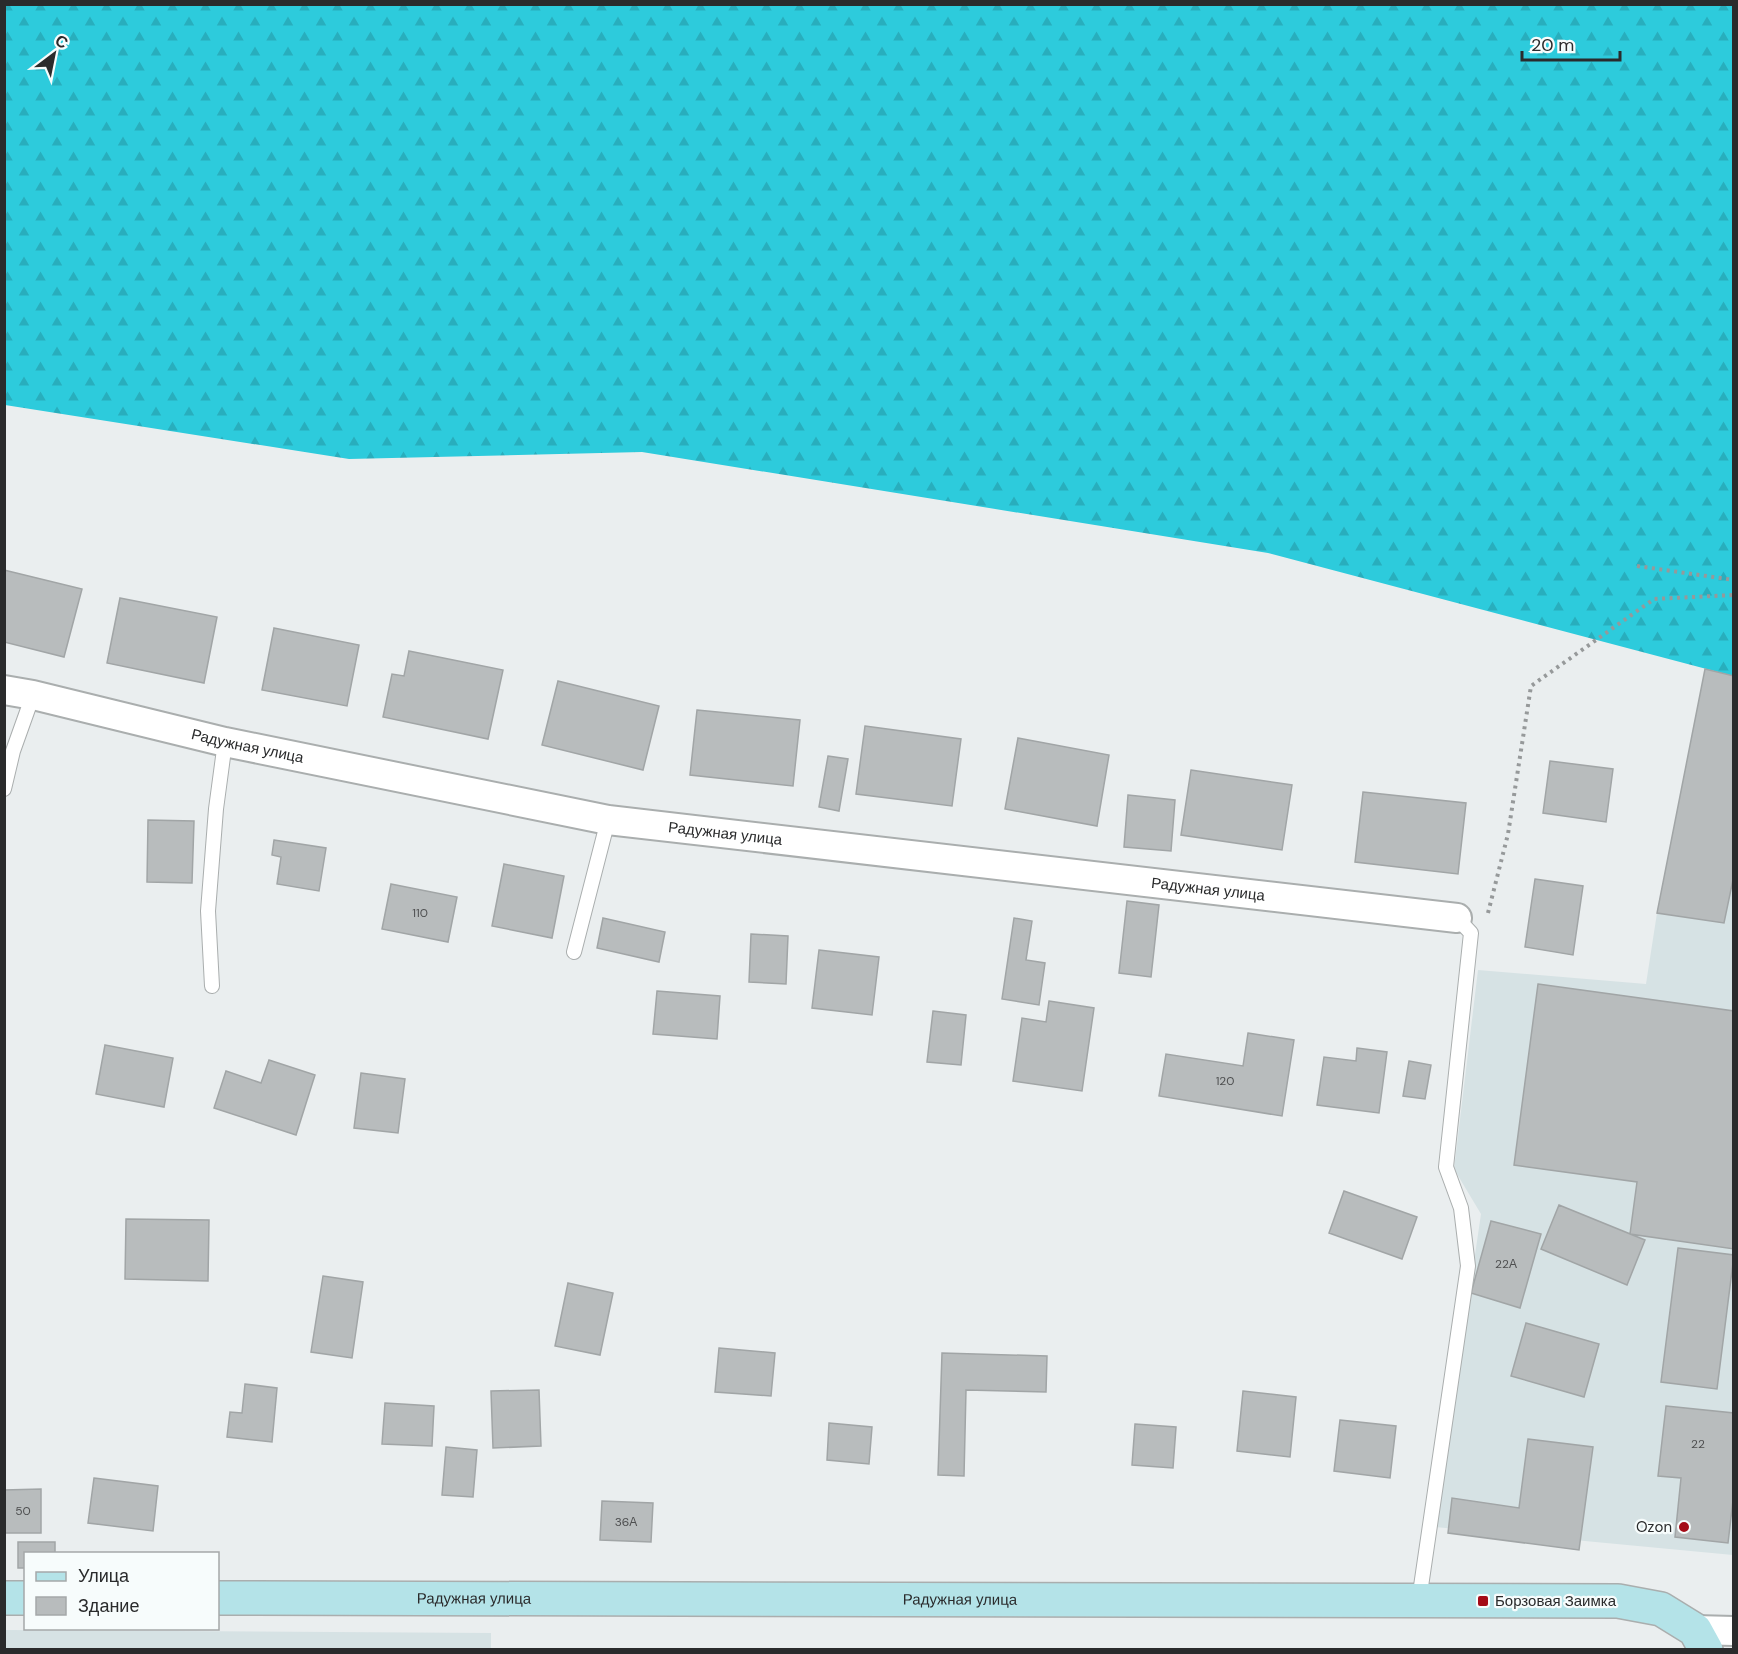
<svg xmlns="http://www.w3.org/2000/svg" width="1738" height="1654" font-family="'DM Sans',sans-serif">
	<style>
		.built { fill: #d6e2e4 }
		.forest { fill: url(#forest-firs) }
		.building { fill: #b8bcbd; stroke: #a1a5a6; stroke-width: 1.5 }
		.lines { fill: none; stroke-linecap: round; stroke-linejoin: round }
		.lane-casing { stroke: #aaaeae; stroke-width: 16 }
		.street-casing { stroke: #aaaeae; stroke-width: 32 }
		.secondary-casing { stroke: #aaaeae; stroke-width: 36 }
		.path { stroke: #96999a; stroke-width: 4; stroke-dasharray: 3 4.5; stroke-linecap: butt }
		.lane { stroke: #fff; stroke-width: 14 }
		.street { stroke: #fff; stroke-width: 28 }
		.secondary { stroke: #b4e3e8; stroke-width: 33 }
		.poi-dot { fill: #a40b17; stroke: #f7fcfc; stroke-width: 2 }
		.labels { text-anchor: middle; stroke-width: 4.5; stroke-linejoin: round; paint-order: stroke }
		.number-label { font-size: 12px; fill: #4e4f50 }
		.street-label { font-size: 15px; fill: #2a2b2c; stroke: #f7fcfc }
		.poi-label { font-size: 15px; fill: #2a2b2c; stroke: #f7fcfc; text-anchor: end }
	</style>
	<defs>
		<pattern id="forest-firs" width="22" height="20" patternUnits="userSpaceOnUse" patternTransform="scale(1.5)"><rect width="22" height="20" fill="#2dcbdc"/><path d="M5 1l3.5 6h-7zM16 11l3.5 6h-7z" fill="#28aebd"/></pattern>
	</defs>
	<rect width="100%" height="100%" fill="#eaeeef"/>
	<path class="built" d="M1705,669l28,7v879l-298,-28 46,-313 -27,-45 24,-199 168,14 11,-71z
		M5,1630l486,3v16l-486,1z"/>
	<path class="forest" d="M4,5h1729v671l-465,-123 -626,-101 -293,7 -344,-54z"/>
	<path class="building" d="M4,570l78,19 -18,68 -60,-15z
		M120,598l97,19 -13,66 -97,-20z
		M274,628l85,17 -12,61 -85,-16z
		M409,651l94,19 -15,69 -105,-22 9,-43 12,2z
		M1705,669l29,7v199l-10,48 -67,-10z
		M558,681l101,25 -16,64 -101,-25z
		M697,710l103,10 -7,66 -103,-11z
		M865,726l96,13 -9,67 -96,-12z
		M1018,738l91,17 -12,71 -92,-17z
		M828,756l20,3 -9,52 -20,-4z
		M1550,761l63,8 -7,53 -63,-9z
		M1191,770l101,15 -10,65 -101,-15z
		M1363,792l103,11 -8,71 -103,-12z
		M1128,795l47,5 -4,51 -47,-4z
		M148,820l46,1 -2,62 -45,-1z
		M274,840l52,8 -7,43 -42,-7 4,-27 -9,-2z
		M504,864l60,12 -12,62 -60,-12z
		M1535,879l48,7 -10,69 -48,-8z
		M391,884l66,13 -9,45 -66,-13z
		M1127,901l32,4 -8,72 -32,-4z
		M603,918l62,14 -6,30 -62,-14z
		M1014,918l18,3 -6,39 19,3 -6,42 -37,-6z
		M751,934l37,2 -2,48 -37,-2z
		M819,950l60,7 -7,58 -60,-7z
		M1538,984l196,27v238l-104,-15 7,-52 -123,-17z
		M657,991l63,5 -3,43 -64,-5z
		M1049,1001l45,7 -12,83 -69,-10 9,-63 24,4z
		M933,1011l33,4 -5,50 -34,-3z
		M1248,1033l46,7 -12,76 -123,-20 7,-42 77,12z
		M105,1045l68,13 -9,49 -68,-13z
		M1357,1048l30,4 -8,61 -62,-8 7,-48 32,4z
		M269,1060l46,15 -19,60 -82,-27 12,-37 35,12z
		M1409,1061l22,4 -6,34 -22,-3z
		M361,1073l44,6 -7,54 -44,-5z
		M1344,1191l73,26 -15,42 -73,-26z
		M1559,1205l86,35 -18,45 -86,-36z
		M126,1219l83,1 -1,61 -83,-2z
		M1491,1221l50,13 -21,74 -49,-15z
		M1678,1248l56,7 -17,134 -56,-7z
		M323,1276l40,6 -11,76 -41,-6z
		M568,1283l45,10 -13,62 -45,-9z
		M1526,1323l73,21 -15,53 -73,-21z
		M719,1348l56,5 -4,43 -56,-4z
		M942,1353l105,3 -1,36 -80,-2 -2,86 -26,-1z
		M245,1384l32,4 -5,54 -45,-5 3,-25 12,1z
		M539,1390l2,56 -48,2 -2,-57z
		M1243,1391l53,6 -6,60 -53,-6z
		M385,1403l49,3 -2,40 -50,-2z
		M1666,1406l68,7v79l-6,51 -53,-6 6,-59 -23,-2z
		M1340,1420l56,6 -6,52 -56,-7z
		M829,1423l43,4 -3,37 -42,-4z
		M1135,1424l41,3 -3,41 -41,-3z
		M1528,1439l65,8 -14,103 -131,-17 4,-35 67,10z
		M446,1447l31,3 -4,47 -31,-2z
		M94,1478l64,8 -5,45 -65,-8z
		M41,1489v44h-37v-43z
		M602,1501l51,2 -2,39 -51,-2z
		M18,1542h37v12h-29v14h-8z"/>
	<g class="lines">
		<defs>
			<path id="lane" d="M4,789l9,-38 20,-56
				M574,952l34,-132
				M212,986l-4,-75 8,-102 9,-67
				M1419,1600l49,-334 -7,-58 -15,-41 25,-234 -14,-15"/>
			<g id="street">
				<path id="s1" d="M4,690l29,5 192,47 383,78 849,98"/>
				<path d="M1695,1630l39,1"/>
			</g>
			<g id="secondary">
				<path d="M4,1598h22"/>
				<path id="s2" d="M218,1598l1400,3 43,8 34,21 11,20"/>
			</g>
		</defs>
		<use href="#lane" class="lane-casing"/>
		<use href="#street" class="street-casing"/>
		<use href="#secondary" class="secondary-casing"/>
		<path class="path" d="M1637,566l97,14
			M1488,913l20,-79 23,-148 123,-87 80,-4"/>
		<use href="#lane" class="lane"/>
		<use href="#street" class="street"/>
		<use href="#secondary" class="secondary"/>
	</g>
	<g class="poi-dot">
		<circle cx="1684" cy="1527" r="6"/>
		<rect x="1477" y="1595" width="12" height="12" rx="3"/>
	</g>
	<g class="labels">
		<g class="number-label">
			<text x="420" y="917">110</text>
			<text x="1225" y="1085">120</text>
			<text x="1506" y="1268">22А</text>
			<text x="1698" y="1448">22</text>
			<text x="23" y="1515">50</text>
			<text x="626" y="1526">36А</text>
		</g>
		<g class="street-label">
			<text dy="5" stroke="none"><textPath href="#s1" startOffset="250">Радужная улица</textPath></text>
			<text dy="5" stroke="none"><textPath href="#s1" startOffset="736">Радужная улица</textPath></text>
			<text dy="5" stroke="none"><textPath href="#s1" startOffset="1222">Радужная улица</textPath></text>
			<text dy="5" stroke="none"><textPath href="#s2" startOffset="256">Радужная улица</textPath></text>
			<text dy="5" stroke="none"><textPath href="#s2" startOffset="742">Радужная улица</textPath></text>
		</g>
		<g class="poi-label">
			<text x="1672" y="1532">Ozon</text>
			<text x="1495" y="1606" text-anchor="start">Борзовая Заимка</text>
		</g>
	</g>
	<rect width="1738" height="1654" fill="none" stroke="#2a2b2c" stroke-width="12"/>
	<rect x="24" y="1552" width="195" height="78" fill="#f7fcfc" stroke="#a5a8a9" stroke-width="1.5"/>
	<rect x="36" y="1572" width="30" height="9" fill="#b4e3e8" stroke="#a5a8a9" stroke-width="1.5"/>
	<text x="78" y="1582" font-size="18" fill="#2a2b2c">Улица</text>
	<rect x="36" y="1597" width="30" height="18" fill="#b8bcbd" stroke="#a5a8a9" stroke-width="1.5"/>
	<text x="78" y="1612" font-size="18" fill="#2a2b2c">Здание</text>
	<g transform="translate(54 54) rotate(32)" stroke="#f7fcfc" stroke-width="4.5" paint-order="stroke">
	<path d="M0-4.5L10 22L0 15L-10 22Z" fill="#2a2b2c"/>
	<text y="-9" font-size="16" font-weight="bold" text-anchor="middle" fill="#2a2b2c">С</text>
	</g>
	<path d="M1522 51v9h98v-9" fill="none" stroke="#2a2b2c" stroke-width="3"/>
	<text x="1531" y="51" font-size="18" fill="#2a2b2c" stroke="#f7fcfc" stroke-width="4.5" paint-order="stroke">20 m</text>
</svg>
